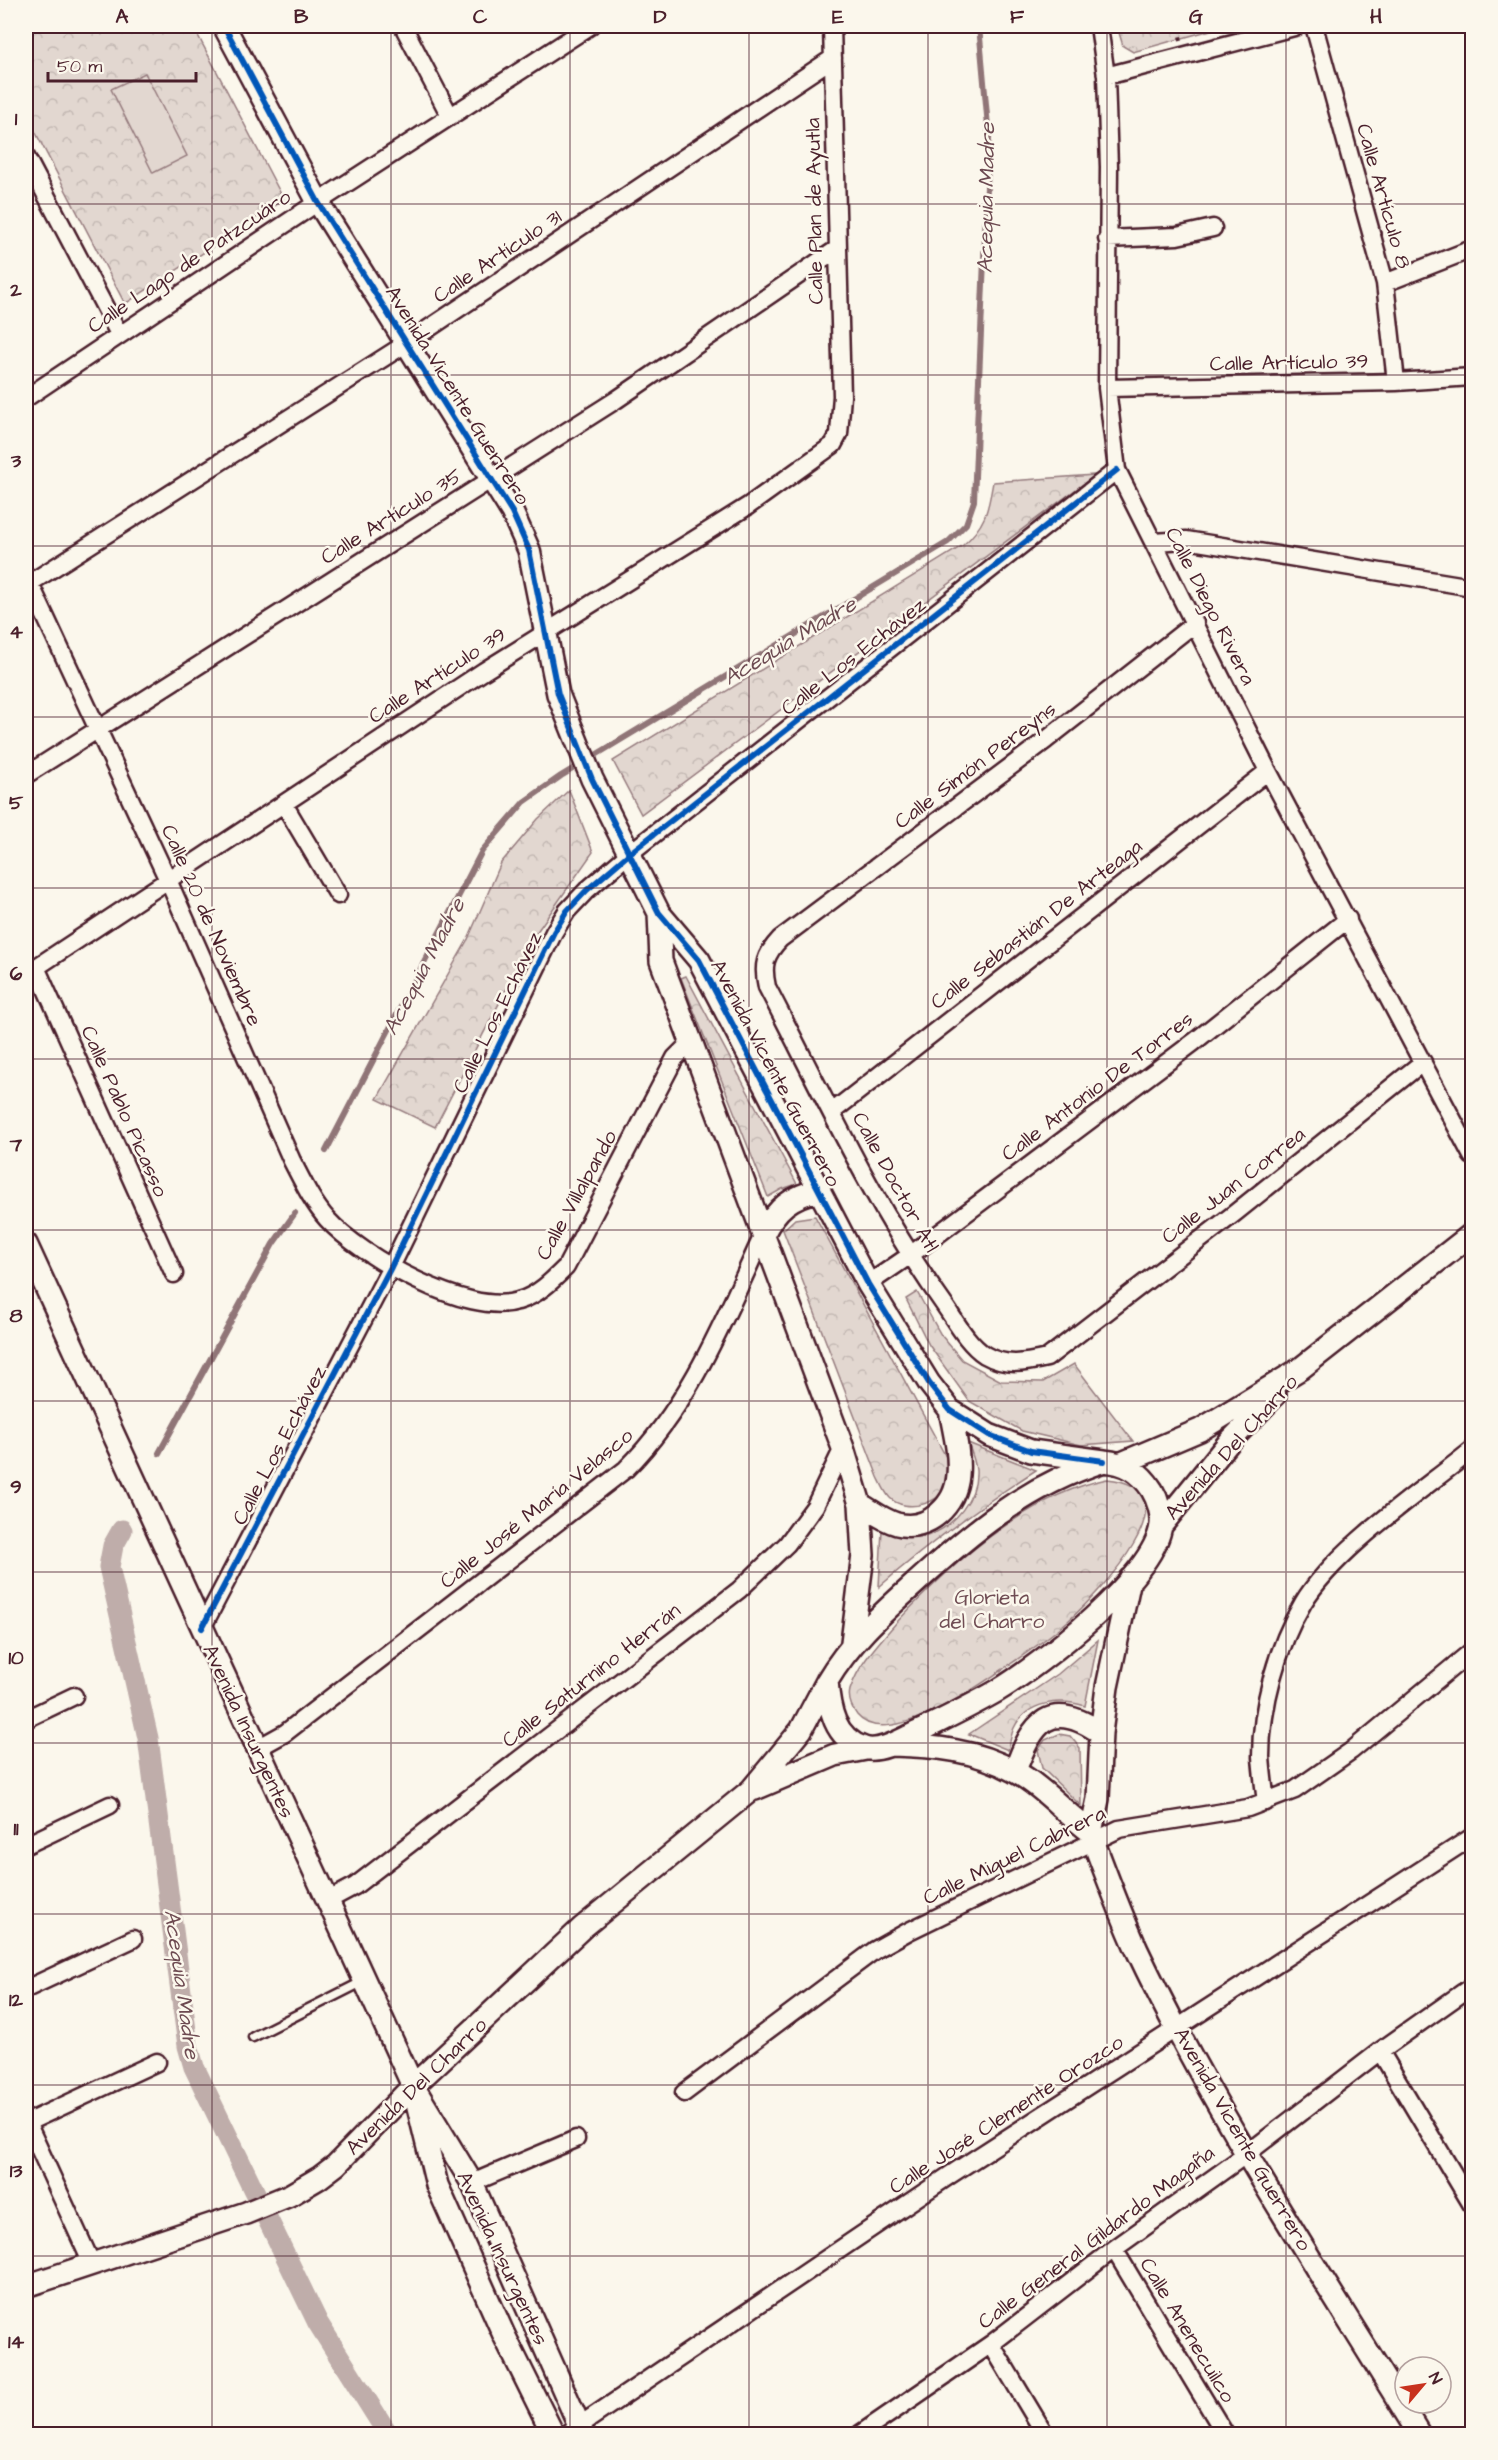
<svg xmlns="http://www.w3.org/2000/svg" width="1498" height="2460" font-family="'Architects Daughter',sans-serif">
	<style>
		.park { fill: url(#park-crowns); stroke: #967b7e; stroke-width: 1.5 }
		.garden { fill: #e2d7d0; stroke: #967b7e; stroke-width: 1.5 }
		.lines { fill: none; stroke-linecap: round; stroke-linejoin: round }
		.stream { stroke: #907477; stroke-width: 6 }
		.canal { stroke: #bfadaa; stroke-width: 21 }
		.service-casing { stroke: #4a1f2b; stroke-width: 13 }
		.minor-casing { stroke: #4a1f2b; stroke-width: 21 }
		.tertiary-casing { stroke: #4a1f2b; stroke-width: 26 }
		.path { stroke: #4a1f2b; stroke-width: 4; stroke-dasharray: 6 4.5; stroke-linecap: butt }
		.service { stroke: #fbf7ec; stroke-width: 8 }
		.minor { stroke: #fbf7ec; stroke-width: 16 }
		.tertiary { stroke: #fbf7ec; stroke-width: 21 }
		.cycleway-casing { stroke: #fbf7ec; stroke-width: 10 }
		.cycleway { stroke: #0057b8; stroke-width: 6 }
		.grid { fill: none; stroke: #4a1f2b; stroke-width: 1.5; stroke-opacity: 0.55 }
		.labels { text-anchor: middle; stroke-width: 5; stroke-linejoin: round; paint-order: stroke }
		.street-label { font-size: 21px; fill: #4a1f2b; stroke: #fbf7ec }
		.park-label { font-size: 21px; fill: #704d54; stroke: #fbf7ec }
		.water-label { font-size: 22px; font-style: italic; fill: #6d4a51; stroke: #fbf7ec }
		.neatline { fill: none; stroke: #4a1f2b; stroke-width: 2 }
		.grid-label { font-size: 20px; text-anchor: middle; font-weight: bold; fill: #4a1f2b }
	</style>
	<defs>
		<pattern id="park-crowns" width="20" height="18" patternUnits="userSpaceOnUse" patternTransform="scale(1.5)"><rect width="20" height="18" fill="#e2d7d0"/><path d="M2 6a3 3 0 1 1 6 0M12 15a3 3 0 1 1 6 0" fill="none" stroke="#c3b8b3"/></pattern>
	</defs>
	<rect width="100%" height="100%" fill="#fbf7ec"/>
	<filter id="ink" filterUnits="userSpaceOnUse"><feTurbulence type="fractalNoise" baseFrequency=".0167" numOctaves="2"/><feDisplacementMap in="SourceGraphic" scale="12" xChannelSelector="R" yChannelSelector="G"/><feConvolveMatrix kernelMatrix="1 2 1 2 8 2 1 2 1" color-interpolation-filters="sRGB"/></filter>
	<g filter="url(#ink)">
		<path class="park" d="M26,26h167l91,174 -159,104 -99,-190z
			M1117,26h108l-92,26 -10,-6z
			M1095,475l-454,339 -28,-53 349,-215c23,-20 26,-34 31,-64z
			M569,790l24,62 -59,84 -99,191 -58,-28 91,-160 33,-76 37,-44z
			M686,976l111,208 -15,5 -14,8 -87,-219z
			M815,1216l131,241c0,7 3,17 2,24 -5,23 -42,33 -58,17 -5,-5 -9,-15 -12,-21l-95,-247 12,-11z
			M917,1292l24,43 21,25 39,21 42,1 31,-18 59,77 -52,4 -59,-14 -53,-30 -40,-56 -23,-46z
			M968,1443l68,27c-56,36 -107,73 -157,117l3,-57c14,4 31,10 45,6 27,-9 51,-38 49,-66 -1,-9 -5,-19 -8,-27z
			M1107,1479c94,9 -9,115 -39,142 -20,17 -41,32 -62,46 -29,20 -120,84 -149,48 -5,-7 -9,-17 -7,-25 9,-27 28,-46 46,-67 54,-58 132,-128 211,-144z
			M1098,1640l-13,66c-25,-8 -58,-5 -71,22 -3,6 -4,15 -6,22l-39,-16 89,-60z
			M1059,1734l11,2 10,12 1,58 -39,-38 -4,-18 7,-10z"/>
		<path class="garden" d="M145,73l42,83 -34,17 -42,-84z"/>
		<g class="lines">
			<path class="stream" d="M326,1151l156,-300 42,-49 37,-26 387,-234 18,-18 8,-23 15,-363 -10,-112
				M159,1453l114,-209 22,-31"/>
			<path class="canal" d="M122,1530l-9,16 -4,21 39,171 40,308 6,21 124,256 70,111"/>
			<defs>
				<path id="service" d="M253,2037l111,-56"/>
				<path id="minor" d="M403,26l47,90
					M1099,26l7,50 3,91 -2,221 10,82 151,301 204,385
					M1314,26l71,257 11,99
					M1106,76l192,-50
					M26,157l93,177
					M1107,239l70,-3 36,-8
					M1385,283l87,-34
					M1107,388l289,-6 76,-5
					M26,398l292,-196 272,-176
					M1154,542l32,-2 286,47
					M26,575l142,305 124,281c10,19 20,41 35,58 34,38 141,98 191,82 19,-5 35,-21 48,-34l109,-209 15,-15
					M30,583l377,-240 426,-285
					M1195,623l-149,117 -266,199c-15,16 -18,26 -13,48 56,107 107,220 178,319 11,16 23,38 40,49 21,12 40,8 62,3l188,-145 188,-151
					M26,775l590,-375 221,-151
					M284,804l54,91
					M36,967l138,307
					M26,974l458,-303 264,-165 85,-61 6,-11 3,-38 -10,-370
					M832,1112l436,-341
					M868,1284l41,-28 285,-214 154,-123
					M202,1628l189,-361 163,-335 13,-21 20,-21 43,-37 487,-383
					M26,1719l48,-23
					M258,1748l27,-15 341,-264c65,-65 99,-152 137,-234
					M1266,1802c-2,-15 -4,-30 -5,-45 0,-51 16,-110 42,-154 32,-54 119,-112 169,-153
					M26,1845l84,-40
					M327,1901l28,-15 384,-296 48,-46 28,-38 28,-58
					M26,1989l107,-50
					M1380,2051l92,154
					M684,2093l191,-143 34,-19 210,-102 129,-21 47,-18 56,-39 121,-100
					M26,2120l66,144
					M26,2123l131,-61
					M472,2183l104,-44
					M1114,2249l111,185
					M991,2344l54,90
					M567,2434l383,-259 522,-338
					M860,2434l131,-90 123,-95 134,-96 132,-102 92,-65"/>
				<path id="tertiary" d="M224,26l94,176 194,310 17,38 29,144 34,85 67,134 40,47 169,324 61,99 21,27 39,25 42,16 73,10
					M659,913l2,48 182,487 17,56 3,51 -11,87
					M763,1235c13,-27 28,-39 57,-45
					M26,1244l387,842 59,97 111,251
					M1104,1461c21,2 36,10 48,29 6,10 10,24 9,35 -6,52 -121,140 -164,166 -24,14 -49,26 -73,38 -16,7 -43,25 -60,19 -30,-10 -35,-40 -37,-67 22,-37 51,-64 82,-92 60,-55 116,-103 195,-128z
					M1122,1463l78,-33 100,-61 172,-135
					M860,1504c12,7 23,16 37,20 31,8 59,-19 61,-49 2,-21 -4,-44 -8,-65
					M1161,1526l69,-85 45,-46
					M1130,1579l-23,108 -6,46 -3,66 -7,33 2,8c14,37 28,75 44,110 79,167 186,327 282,484
					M892,1745c43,1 84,5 122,26 28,15 51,42 77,61
					M1015,1771c17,-49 35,-73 86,-38
					M755,1789l80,-34 31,-6
					M418,2107l19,78 67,150 49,99
					M26,2286l220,-73 44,-18 29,-17 17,-13 77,-79 169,-158 169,-138 50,-60 26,-49"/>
			</defs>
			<use href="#service" class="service-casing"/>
			<use href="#minor" class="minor-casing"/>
			<use href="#tertiary" class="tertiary-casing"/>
			<path class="path" d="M1178,26l3,15"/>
			<use href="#service" class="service"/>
			<use href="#minor" class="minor"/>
			<use href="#tertiary" class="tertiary"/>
			<defs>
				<path id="cycleway" d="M224,26l94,176 194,310 17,38 29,144 34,85 67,134 40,47 169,324 61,99 21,27 39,25 42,16 73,10
					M202,1628l189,-361 163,-335 13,-21 20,-21 43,-37 487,-383"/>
			</defs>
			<use href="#cycleway" class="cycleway-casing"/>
			<use href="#cycleway" class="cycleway"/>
		</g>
	</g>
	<path class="grid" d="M212,26v2408M391,26v2408M570,26v2408M749,26v2408M928,26v2408M1107,26v2408M1286,26v2408M26,204h1446M26,375h1446M26,546h1446M26,717h1446M26,888h1446M26,1059h1446M26,1230h1446M26,1401h1446M26,1572h1446M26,1743h1446M26,1914h1446M26,2085h1446M26,2256h1446"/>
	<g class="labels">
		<g class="street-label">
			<text transform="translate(1384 196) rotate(74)" y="7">Calle Artículo 8</text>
			<text transform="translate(814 211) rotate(-91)" y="7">Calle Plan de Ayutla</text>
			<text transform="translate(497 256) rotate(-34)" y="7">Calle Artículo 31</text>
			<text transform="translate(189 261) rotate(-34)" y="7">Calle Lago de Patzcuáro</text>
			<text transform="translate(1289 362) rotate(-1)" y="7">Calle Artículo 39</text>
			<text transform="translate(458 395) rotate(58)" y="7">Avenida Vicente Guerrero</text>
			<text transform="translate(391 516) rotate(-32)" y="7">Calle Artículo 35</text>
			<text transform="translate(1211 606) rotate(63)" y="7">Calle Diego Rivera</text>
			<text transform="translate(853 656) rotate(-38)" y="7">Calle Los Echávez</text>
			<text transform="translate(437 675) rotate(-33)" y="7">Calle Artículo 39</text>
			<text transform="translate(975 765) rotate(-37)" y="7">Calle Simón Pereyns</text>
			<text transform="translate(1036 924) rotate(-38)" y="7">Calle Sebastián De Arteaga</text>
			<text transform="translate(212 925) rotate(66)" y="7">Calle 20 de Noviembre</text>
			<text transform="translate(497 1012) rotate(-64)" y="7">Calle Los Echávez</text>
			<text transform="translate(776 1073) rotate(62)" y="7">Avenida Vicente Guerrero</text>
			<text transform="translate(1097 1086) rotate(-37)" y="7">Calle Antonio De Torres</text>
			<text transform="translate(125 1111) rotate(66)" y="7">Calle Pablo Picasso</text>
			<text transform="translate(896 1182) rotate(61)" y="7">Calle Doctor Atl</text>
			<text transform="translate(1233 1185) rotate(-38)" y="7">Calle Juan Correa</text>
			<text transform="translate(576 1195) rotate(-61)" y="7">Calle Villalpando</text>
			<text transform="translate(279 1445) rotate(-62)" y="7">Calle Los Echávez</text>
			<text transform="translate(1231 1447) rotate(-48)" y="7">Avenida Del Charro</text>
			<text transform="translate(536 1508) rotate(-39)" y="7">Calle José María Velasco</text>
			<text transform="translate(591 1675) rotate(-38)" y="7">Calle Saturnino Herrán</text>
			<text transform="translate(249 1731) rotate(65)" y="7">Avenida Insurgentes</text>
			<text transform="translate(1014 1855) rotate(-26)" y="7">Calle Miguel Cabrera</text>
			<text transform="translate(416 2086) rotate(-44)" y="7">Avenida Del Charro</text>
			<text transform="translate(1006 2114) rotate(-33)" y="7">Calle José Clemente Orozco</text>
			<text transform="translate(1243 2139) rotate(60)" y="7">Avenida Vicente Guerrero</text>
			<text transform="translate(1096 2237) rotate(-37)" y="7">Calle General Gildardo Magaña</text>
			<text transform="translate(503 2258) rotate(65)" y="7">Avenida Insurgentes</text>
			<text transform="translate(1188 2330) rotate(59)" y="7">Calle Anenecuilco</text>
		</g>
		<g class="park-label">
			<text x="992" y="1604">Glorieta<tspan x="992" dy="24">del Charro</tspan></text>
		</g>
		<g class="water-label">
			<text transform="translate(985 198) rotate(-89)" y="8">Acequia Madre</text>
			<text transform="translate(789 640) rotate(-31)" y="8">Acequia Madre</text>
			<text transform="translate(423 966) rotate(-62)" y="8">Acequia Madre</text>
			<text transform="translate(183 1984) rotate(82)" y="8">Acequia Madre</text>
		</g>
	</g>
	<rect width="1498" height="2460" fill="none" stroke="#fbf7ec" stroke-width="66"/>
	<g transform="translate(1423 2385) rotate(61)"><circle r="28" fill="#fbf7ec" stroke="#b4a19f" stroke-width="1.5"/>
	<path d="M0-4.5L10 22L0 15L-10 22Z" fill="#c8321e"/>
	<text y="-9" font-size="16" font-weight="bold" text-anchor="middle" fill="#4a1f2b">N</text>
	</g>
	<path d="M48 72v9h148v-9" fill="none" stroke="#4a1f2b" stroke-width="3"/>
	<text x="57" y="72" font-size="18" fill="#4a1f2b" stroke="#fbf7ec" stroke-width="4.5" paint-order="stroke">50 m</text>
	<rect x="33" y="33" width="1432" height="2394" class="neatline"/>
	<g class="grid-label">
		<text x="122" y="23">A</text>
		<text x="301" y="23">B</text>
		<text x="480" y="23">C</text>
		<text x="660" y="23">D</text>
		<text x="838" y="23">E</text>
		<text x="1017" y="23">F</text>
		<text x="1196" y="23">G</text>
		<text x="1376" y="23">H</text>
		<text x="16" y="125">1</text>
		<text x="16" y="296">2</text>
		<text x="16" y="467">3</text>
		<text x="16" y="638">4</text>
		<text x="16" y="809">5</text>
		<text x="16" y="980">6</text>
		<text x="16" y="1151">7</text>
		<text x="16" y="1322">8</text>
		<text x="16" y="1493">9</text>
		<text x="16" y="1664">10</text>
		<text x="16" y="1835">11</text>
		<text x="16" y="2006">12</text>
		<text x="16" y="2177">13</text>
		<text x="16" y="2348">14</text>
	</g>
</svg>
